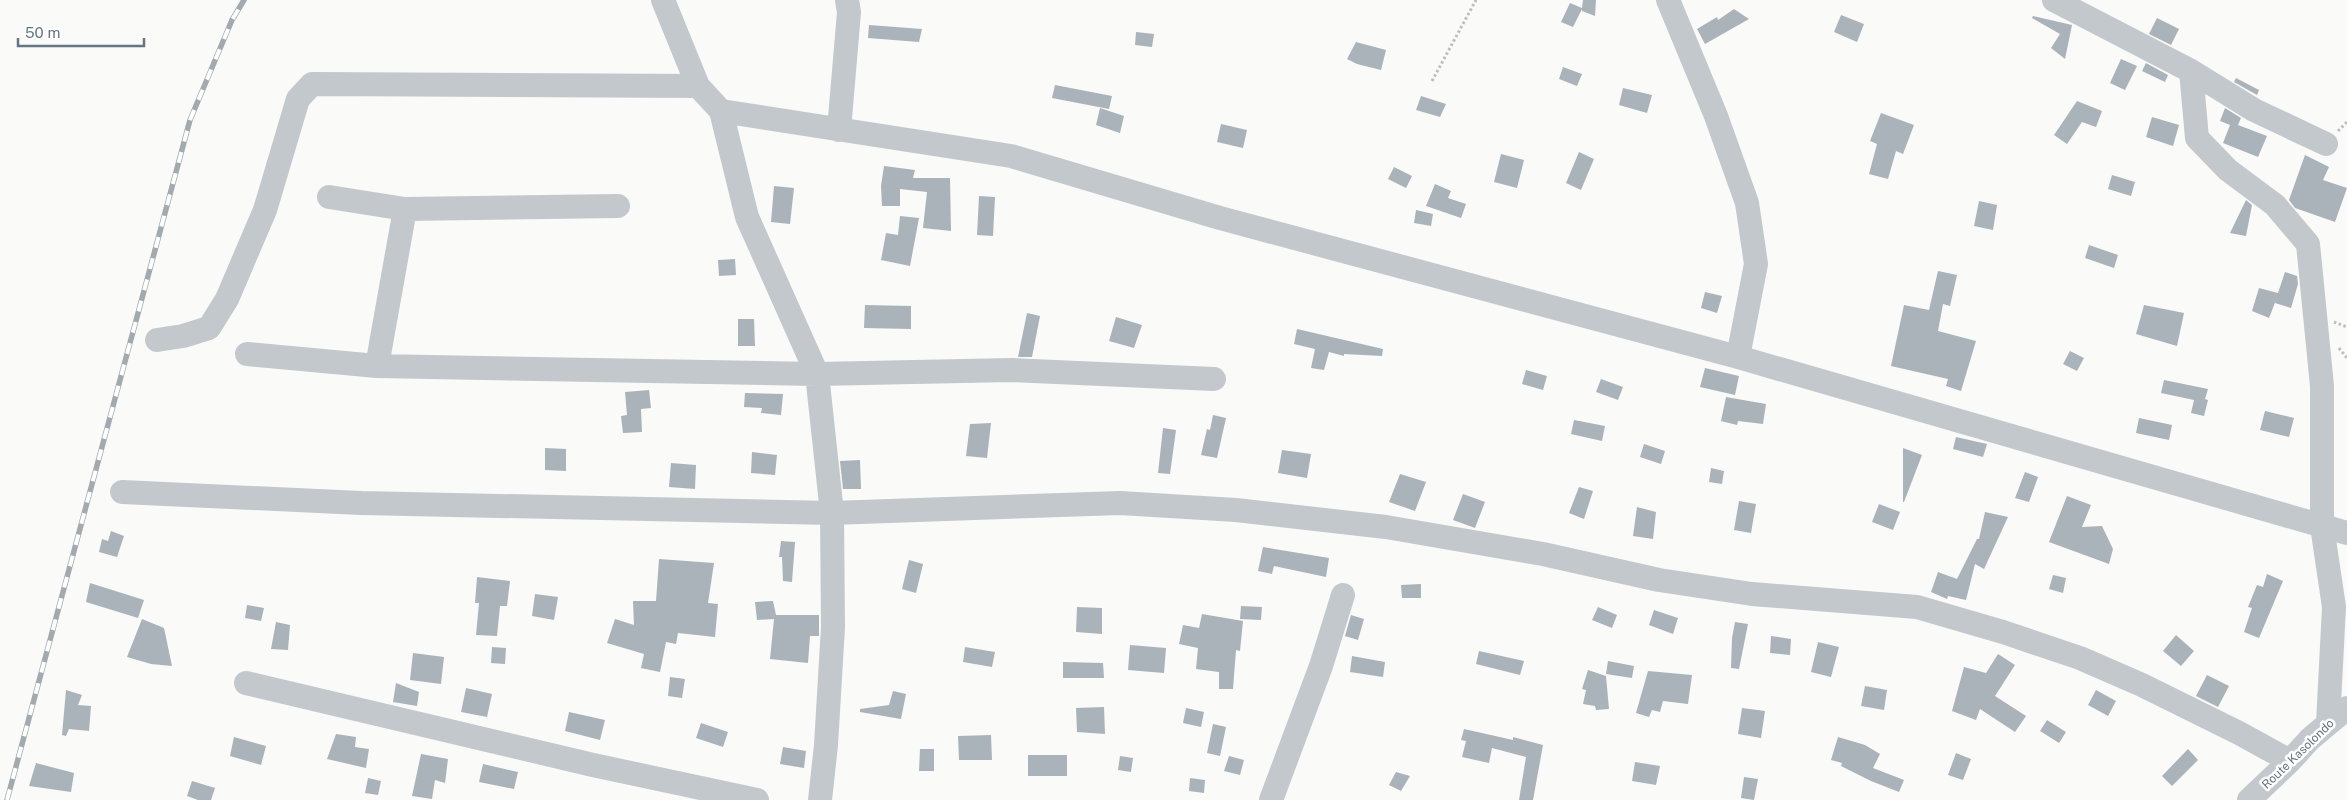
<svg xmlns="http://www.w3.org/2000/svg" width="2347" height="800" font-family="'Public Sans',sans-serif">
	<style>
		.building { fill: #aab3b9 }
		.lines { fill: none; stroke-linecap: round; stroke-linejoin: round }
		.path { stroke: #bbbfc2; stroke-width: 3; stroke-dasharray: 2.5 2.5; stroke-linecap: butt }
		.minor { stroke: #c3c8cc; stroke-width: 24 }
		.rail-casing { stroke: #a2aab0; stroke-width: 5.5 }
		.rail { stroke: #fff; stroke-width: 4; stroke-dasharray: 11; stroke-linecap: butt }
		.labels { text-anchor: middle; stroke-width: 5; stroke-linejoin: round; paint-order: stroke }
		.street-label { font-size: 12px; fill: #657683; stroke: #fff }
	</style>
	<rect width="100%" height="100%" fill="#fafaf8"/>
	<path class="building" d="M1583,0h13l-1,16 -13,-5v-2l-9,18 -12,-5 9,-19 12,5z
		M1734,9l15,10 -44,25 -8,-15 20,-12 1,3z
		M1841,15l23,9 -7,18 -23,-10z
		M2033,16l39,9 -7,34 -14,-11 9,-14 -28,-16z
		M2157,18l22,11 -8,16 -22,-11z
		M869,25l53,4 -3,13 -51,-4z
		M1136,32l18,2 -2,13 -17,-2z
		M1356,42l30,8 -5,20 -24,-6 -10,-5z
		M2121,59l16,7 -12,24 -15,-7z
		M2146,63l22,12 -3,7 -23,-11z
		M1563,67l19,7 -5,12 -18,-7z
		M2236,78l23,12 -2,5 -23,-13z
		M1055,85l57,11 -3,13 -57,-11z
		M1623,88l29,7 -5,18 -28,-8z
		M1421,96l25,8 -6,13 -24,-7z
		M2077,101l25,10 -6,16 -14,-5 -15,22 -13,-9z
		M1100,108l24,8 -4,17 -24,-8z
		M2225,108l16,10 -3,7 29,11 -9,21 -35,-14 7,-18 -10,-4z
		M1881,113l33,12 -11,29 -7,-3 -8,28 -19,-5 8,-30 -7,-3z
		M2152,117l27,8 -6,21 -27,-9z
		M1221,124l26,6 -4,18 -26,-6z
		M1579,152l15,7 -13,31 -15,-7z
		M1501,154l23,6 -7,28 -23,-6z
		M2305,155l24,12 -6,13 24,8 -12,34 -40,-14 -6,-8z
		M884,166l31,4 -2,8h37l1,53 -28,-3 4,-36 -27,-3v17h-18l-1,-20z
		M1394,167l18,9 -6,12 -18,-9z
		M2112,175l23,7 -4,14 -23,-7z
		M1435,184l16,7 -3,7 18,6 -5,14 -35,-12z
		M774,186l20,2 -4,36 -19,-2z
		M979,196l16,1 -2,39 -16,-1z
		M2246,200l6,5 -6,31 -16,-3z
		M1979,201l18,4 -4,25 -19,-4z
		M1416,210l17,4 -2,12 -17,-3z
		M900,216l19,2 -9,48 -29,-6 5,-27 12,2z
		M2089,245l29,10 -4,13 -29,-10z
		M735,259l1,16 -17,1 -1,-16z
		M1938,271l19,4 -7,31 -7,-2 -5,27 38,10 -15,50 -15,-5 2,-7 -57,-13 13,-61 25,5z
		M2285,272l12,4 1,8 -7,24 -16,-5 3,-8 -9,23 -17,-7 7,-23 19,5z
		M1705,292l17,4 -5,17 -16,-5z
		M865,305l46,1v23l-47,-1z
		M2144,305l40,8 -7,33 -41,-12z
		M1027,313l13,3 -8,41h-14z
		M1116,317l26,8 -8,23 -25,-7z
		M738,319h16l1,27h-17z
		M1297,329l86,20 -1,7 -38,-2v2l-15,-4 -5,18 -13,-2 4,-19 -21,-5z
		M2070,351l14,7 -7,13 -14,-7z
		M1705,368l34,8 -4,19 -35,-8z
		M1526,370l21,6 -4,14 -21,-6z
		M1601,379l22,8 -5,13 -22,-8z
		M2164,380l44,9 -3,10 3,1 -4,16 -13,-3 3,-13 -33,-7z
		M649,390l2,18 -10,1 1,23 -19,1 -2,-17 6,-1 -2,-23z
		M745,393l38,1 -2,21 -20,-2 1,-5 -18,-1z
		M1726,397l40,7 -3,20 -25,-3 -1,4 -16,-4z
		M2265,411l29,7 -5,19 -29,-7z
		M1213,415l13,3 -9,40 -16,-3 6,-26 3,1z
		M2139,418l33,7 -3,15 -33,-7z
		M1574,420l31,6 -3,15 -31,-7z
		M991,423l-4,35 -21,-2 4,-32z
		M1163,428l13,2 -6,44 -12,-1z
		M1956,437l31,7 -4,13 -30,-8z
		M1644,444l21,7 -4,13 -21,-7z
		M545,448l21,1v22l-21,-1z
		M1903,448l19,7 -18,47h-1z
		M1282,450l29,4 -4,24 -29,-5z
		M752,452l25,3 -2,20 -24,-2z
		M860,460l1,29h-18l-3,-28z
		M671,463l25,2 -1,24 -26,-2z
		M1711,468l13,3 -2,13 -13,-2z
		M2025,472l13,5 -9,25 -14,-4z
		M1400,474l26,8 -11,29 -26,-9z
		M1579,487l14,4 -9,28 -15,-6z
		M1463,494l22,8 -10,26 -22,-8z
		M2067,496l24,9 -9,22 20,-1 11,23 -4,15 -60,-22z
		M1739,501l17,3 -5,29 -17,-3z
		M1879,504l21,8 -7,18 -21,-8z
		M1637,507l19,5 -3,27 -20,-3z
		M1985,512l23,5 -24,52 -9,-5 -9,36 -18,-4 -1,3 -16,-7 7,-20 19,7 20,-40h2z
		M111,531l13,5 -7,21 -18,-5 3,-13 6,2z
		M781,541l14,1 -3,40 -9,-1 -1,-24h-3z
		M1263,547l66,11 -3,19 -52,-11 -2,8 -14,-3z
		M659,559l55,4 -6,40 10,1 -3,33 -37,-4 -2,11 -10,-2 -6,30 -19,-4 3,-14 -37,-11 8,-24 19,6 -1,-24h23z
		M909,560l14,4 -7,29 -14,-4z
		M2267,574l16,7 -24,57 -15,-6 8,-24 -4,-1 9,-22 6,2z
		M2053,575l13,3 -3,15 -14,-4z
		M477,577l33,4 -3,25h-7l-3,30 -21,-1 3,-32h-4z
		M90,583l54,17 -6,18 -52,-16z
		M1421,584v14h-19l-1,-13z
		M535,594l23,3 -4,23 -22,-4z
		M773,601l3,14h43v21h-9l-2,27 -38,-4 4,-40 -17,1 -2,-18z
		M247,605l17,3 -3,13 -16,-3z
		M1241,606l21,1 -1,13 -21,-1z
		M1077,607l25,1v26l-26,-2z
		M1598,607l19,8 -5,13 -20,-8z
		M1654,610l24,8 -5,16 -24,-9z
		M1202,614l41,7 -3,30 -4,-1 -3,39h-14v-17l-23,-3 2,-21 -19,-4 4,-19 16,3z
		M1351,615l13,4 -6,21 -13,-4z
		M142,619l22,9 8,38 -21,-2 -24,-7z
		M276,622l14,3 -2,25 -17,-1z
		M1735,622l13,2 -9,45 -8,-1 1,-30z
		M2176,635l18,16 -13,15 -18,-15z
		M1771,636l20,3 -1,16 -20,-2z
		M1818,642l21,5 -8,30 -20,-5z
		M1130,645l36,3 -2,25 -36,-3z
		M492,647l14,1 -1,16 -14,-1z
		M965,647l30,5 -3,15 -29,-5z
		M1479,651l45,10 -4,14 -44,-11z
		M413,653l31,4 -3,27 -31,-4z
		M1998,654l17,11 -20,31 31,20 -11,16 -35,-23 -4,11 -24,-9 12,-44 22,6z
		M1352,656l33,6 -2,15 -33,-5z
		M1608,661l26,5 -2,12 -26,-4z
		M1063,662l40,1 1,15h-41z
		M1588,670l18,6 3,33 -13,1 -1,-4 -12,-2 3,-14 -4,-1z
		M1648,671l44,4 -4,29 -25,-3 -3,11 -8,-2 -3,7 -13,-4z
		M2207,675l22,11 -11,21 -22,-11z
		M670,677l15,2 -3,19 -14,-2z
		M396,683l23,9 -2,14 -24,-4z
		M1865,686l22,4 -3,20 -23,-4z
		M466,688l26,6 -5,23 -26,-5z
		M66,690l16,5 -4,10 13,1 -2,25 -20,-2 -3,7 -4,-1z
		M2096,690l20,11 -8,15 -20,-11z
		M893,691l13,3 -5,25 -41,-7v-3l29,-4z
		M1104,707l1,27 -28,-2 -1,-24z
		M1186,708l18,4 -3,15 -18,-4z
		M1742,708l23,3 -4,27 -23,-4z
		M569,712l36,8 -5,20 -35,-9z
		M2047,720l19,12 -7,11 -19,-12z
		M701,723l27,9 -5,15 -27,-9z
		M1213,724l13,3 -6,29 -13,-3z
		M1464,729l49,11v-3l30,8 -10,55h-14l7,-43 -34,-9 -3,15 -27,-6 4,-16 -5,-1z
		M336,734l20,3 -1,10 14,2 -3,19 -39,-9z
		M991,735l1,25h-33l-1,-24z
		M234,737l32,9 -5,19 -31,-9z
		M1838,737l27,8 15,9 -7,14 31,12 -5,12 -28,-11 -30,-15 1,-3 -11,-3z
		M783,747l23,4 -2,17 -24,-4z
		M920,749h14v22h-15z
		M2188,749l10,11 -26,26 -10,-10z
		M1956,753l15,6 -8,21 -15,-5z
		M421,754l27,5 -3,24 -10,-3 -3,19 -20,-3z
		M1028,755h39v21h-39z
		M1120,756l13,2 -2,14 -13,-2z
		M1229,756l15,4 -4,15 -16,-4z
		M1635,762l25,4 -4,19 -24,-4z
		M36,763l38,10 -3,19 -42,-6z
		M483,764l35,8 -4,17 -35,-7z
		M1396,772l14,4 -9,15 -12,-6z
		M1744,777l14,2 -4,21 -13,-2z
		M368,778l13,3 -3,14 -13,-2z
		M1190,778l15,2 -1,13 -15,-2z
		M192,781l23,7 -4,12h-13l-11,-4z"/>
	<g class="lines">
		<path class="path" d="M1432,81l44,-81
			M2338,131l9,-9
			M2334,322l13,5
			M2339,348l8,10"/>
		<path class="minor" d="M663,0l35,86 23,25 290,45 209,62 518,139 609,176
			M1668,0l48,116 31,87 9,61 -18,93
			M2054,0l137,71 63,39 72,34
			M2191,71l6,67 31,32 47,35 33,39 14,142v140l12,81 -6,116
			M721,111l26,106 70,157 15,139 1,114 -7,118 -6,55
			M839,130l10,-118 -2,-12
			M329,197l76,12 213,-3
			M157,340l26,-4 26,-8 18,-29 38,-89 33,-111 14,-15 386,2
			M247,354l130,12 440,8 195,-4 202,9
			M377,366l28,-157
			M122,492l239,11 471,10 288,-10 116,7 150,17 157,27 116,26 93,14 165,13 86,25 77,26 62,27 97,48 51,28
			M246,683l347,82 164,35
			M1271,800l50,-134 22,-71
			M2249,800l41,-39 20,-22 37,-31"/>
		<defs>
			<path id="rail" d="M7,800l183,-680 42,-100 12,-20"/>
		</defs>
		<use href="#rail" class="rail-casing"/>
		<use href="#rail" class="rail"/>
	</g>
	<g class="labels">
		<g class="street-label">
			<text transform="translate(2298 754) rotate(-44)" y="4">Route Kasolondo</text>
		</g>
	</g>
	<path d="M18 38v8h126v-8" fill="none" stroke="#657683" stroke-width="2.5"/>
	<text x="25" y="38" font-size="15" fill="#657683" stroke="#ffffff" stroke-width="4" paint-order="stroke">50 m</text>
</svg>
